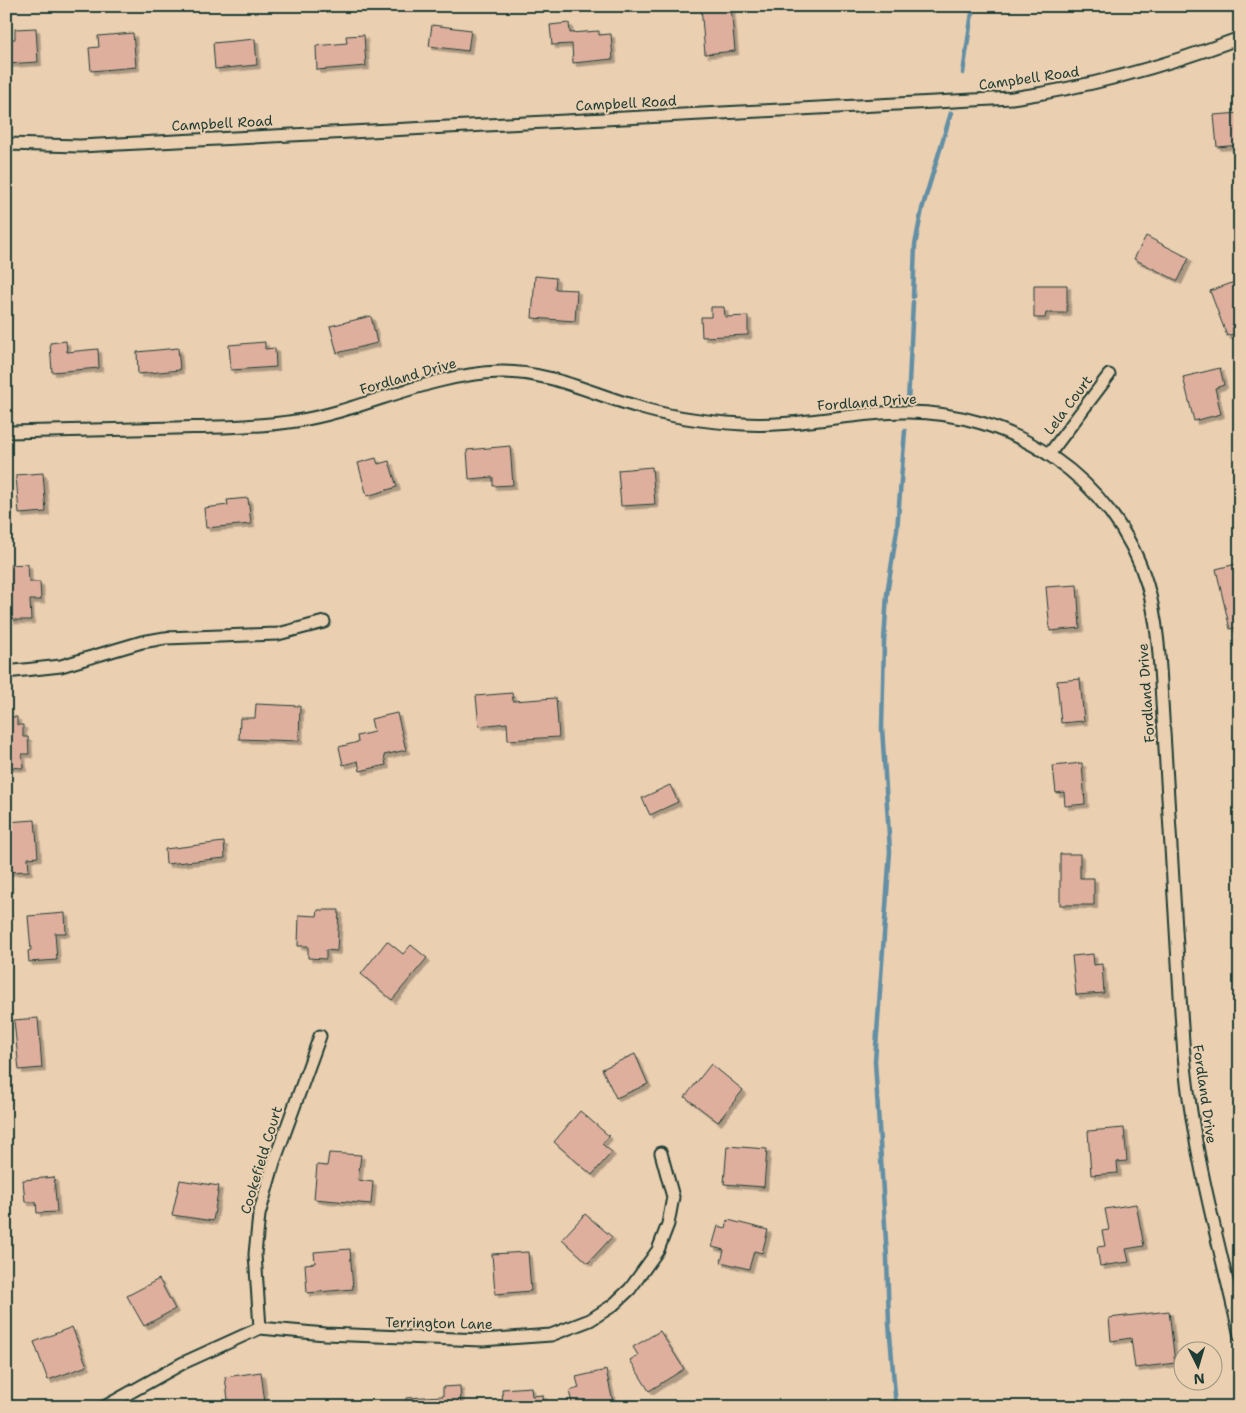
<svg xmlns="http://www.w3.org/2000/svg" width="1246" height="1413" font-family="'Shantell Sans',sans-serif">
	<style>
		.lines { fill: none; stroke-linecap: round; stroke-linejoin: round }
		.stream { stroke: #638fa4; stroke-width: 4.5 }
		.building { fill: #dfaf9e; stroke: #1f3d34; filter: url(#shadow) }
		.street-casing { stroke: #1f3d34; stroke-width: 15 }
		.street { stroke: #eacfb1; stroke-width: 11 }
		.labels { text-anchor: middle; stroke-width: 4; stroke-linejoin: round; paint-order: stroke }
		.street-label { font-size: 14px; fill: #1f3d34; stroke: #eacfb1 }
	</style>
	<defs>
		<filter id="shadow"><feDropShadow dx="3.5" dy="3.5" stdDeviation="0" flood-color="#0004"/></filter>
	</defs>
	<rect width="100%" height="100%" fill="#eacfb1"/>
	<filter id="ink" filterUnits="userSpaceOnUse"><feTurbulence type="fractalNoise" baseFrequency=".02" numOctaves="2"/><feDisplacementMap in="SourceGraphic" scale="10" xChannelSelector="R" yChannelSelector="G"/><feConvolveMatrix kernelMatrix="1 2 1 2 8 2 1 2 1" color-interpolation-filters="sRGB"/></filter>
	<g filter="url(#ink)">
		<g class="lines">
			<path class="stream" d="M963,73l10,-67
				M913,297l2,-52 7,-36 29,-96
				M908,403l5,-101
				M896,1407l-7,-84 -2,-65 -12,-197 15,-210 -8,-123 2,-86 3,-48 10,-64 8,-99"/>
		</g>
		<path class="building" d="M701,6h30l4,45 -30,3z
			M569,23l1,10 29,-2v4l12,-1 2,25 -40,4 -1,-19 -20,1 -2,-20z
			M432,25l39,5 -3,21 -39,-5z
			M36,28l2,34 -32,2v-25h9v-10z
			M133,33l3,34 -45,4 -2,-23 10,-1 -1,-11z
			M364,35l2,31 -49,4 -1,-24 31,-3 -1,-7z
			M255,39l2,26 -42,4 -2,-26z
			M1240,113v32l-23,2 -3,-32z
			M1146,236l43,22 -11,23 -44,-22z
			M535,276l21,2 -1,11 22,1 -2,31 -43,-3z
			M1240,280v52l-13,4 -17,-45z
			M1034,285h33v28h-21l-1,5h-11z
			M711,307h13l1,10 23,-1v19l-46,2 -1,-20h10z
			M371,316l6,27 -40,10 -7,-27z
			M66,341l1,11 31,-3 1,19 -47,4 -2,-29z
			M265,342v7l10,-1 1,19 -45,3 -2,-25z
			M178,348l2,22 -42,4 -1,-22z
			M1220,368l4,17 -9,3 6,26 -27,7 -11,-44z
			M510,446l3,39 -20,1v-9l-24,2 -2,-29z
			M376,458l2,6 11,-3 8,26 -30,9 -9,-33z
			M652,467l3,37 -34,2 -3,-36z
			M43,473l3,39 -27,2 -3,-39z
			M248,498l3,26 -45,4 -2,-20 24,-3 -1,-5z
			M1240,563v63l-10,3 -14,-60z
			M28,564l1,18h11l1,18h-11l1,20h-20l-2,-55z
			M1077,585l3,43 -30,3 -4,-44z
			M1080,679l4,42 -23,2 -4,-42z
			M512,693l1,8 43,-3 3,39 -51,3 -1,-17 -28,3 -3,-30z
			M256,704l44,2 -1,35 -60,-2 1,-21h15z
			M397,713l9,37 -22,5 2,10 -26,6 -2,-10 -15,4 -4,-18 19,-5 -1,-6 17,-4 -3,-13z
			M6,717h11v8h6v12h5l1,17h-7l1,14 -17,-1z
			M1082,763l3,41 -20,2 -1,-14 -8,1 -3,-27z
			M670,785l8,17 -28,13 -8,-17z
			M35,820l3,37 -10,1 1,13 -23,1v-50z
			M224,842l1,16 -59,6 -1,-15z
			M1060,854h20v24h14v27h-34z
			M318,910h21l-2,41 -11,-1v9l-18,-1v-12h-10l1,-31 18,1z
			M65,913l1,20h-11l2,27 -28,2 -1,-11 3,-1 -3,-34z
			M387,941l16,13 8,-9 16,13 -35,42 -31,-26z
			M1093,954l1,11 8,-1 2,29 -28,2 -4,-39z
			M38,1018l4,50 -23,2 -5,-50z
			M635,1054l13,30 -32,14 -14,-29z
			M711,1064l32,26 -25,32 -33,-25z
			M580,1111l29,25 -7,8 10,8 -20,23 -38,-33z
			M1124,1128l3,33 -10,1 1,11 -27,2 -3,-44z
			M727,1146l40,3 -3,38 -40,-3z
			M329,1153l32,2 -3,25 15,2 -2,22 -57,-5 3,-34 10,1z
			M54,1177l3,35 -20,1 -1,-11h-11l-2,-22z
			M180,1180l39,6 -6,35 -41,-6z
			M1136,1204l8,42 -18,3 3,13 -29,4 -3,-19 8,-1 -3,-15 7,-1 -4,-21z
			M585,1214l27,23 -24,26 -26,-24z
			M728,1220l40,10 -6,23 -8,-2 -5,18 -28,-7 3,-12 -12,-3 6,-21 8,2z
			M350,1249l3,40 -46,4 -2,-29 10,-1 -1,-11z
			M528,1252l3,39 -36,3 -3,-40z
			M159,1279l16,30 -31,17 -17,-30z
			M1169,1311l6,52 -40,5 -4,-30 -20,3 -2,-23z
			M72,1327l15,39 -39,14 -14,-38z
			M660,1331l24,38 -35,22 -19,-31 8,-5 -5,-8z
			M606,1370l8,37h-41l-4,-16 10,-3 -3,-11z
			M261,1372l4,31 -13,2 1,2h-24l-4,-30z
			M460,1386l1,21h-55v-9l37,-2v-9z
			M531,1387l1,9 11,-1 1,12h-41l-1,-18z"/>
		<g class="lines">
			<defs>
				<path id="street" d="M6,144l74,2 932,-48c79,-11 153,-32 228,-60
					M6,432c57,-1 114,-3 170,-4 40,-1 81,-1 120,-7 69,-11 133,-47 204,-49 48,-1 90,21 135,34 33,11 73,16 108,18 53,3 106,-11 160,-12 108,-2 212,67 244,172 14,47 13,99 17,148 7,104 12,207 19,310 7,100 35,197 57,294
					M1050,453l59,-78
					M6,672l55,-6 81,-24 23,-4 113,-4 46,-12
					M260,1328l-5,-74 4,-39 15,-53 46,-126
					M104,1407l79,-44 77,-35 65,6 157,6 69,-5 39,-15 22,-14 18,-17 28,-39 10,-26 5,-27 -12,-44"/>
			</defs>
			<use href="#street" class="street-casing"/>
			<use href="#street" class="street"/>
		</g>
	</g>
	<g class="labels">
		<g class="street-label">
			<text transform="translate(1029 78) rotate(-8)" y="5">Campbell Road</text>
			<text transform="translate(626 103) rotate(-3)" y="5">Campbell Road</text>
			<text transform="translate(222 123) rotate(-3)" y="5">Campbell Road</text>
			<text transform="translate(408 376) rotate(-16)" y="5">Fordland Drive</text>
			<text transform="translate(867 402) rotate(-4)" y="5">Fordland Drive</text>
			<text transform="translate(1068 405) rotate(-53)" y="5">Lela Court</text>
			<text transform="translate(1146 693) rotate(-94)" y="5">Fordland Drive</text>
			<text transform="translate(1205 1094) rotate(82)" y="5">Fordland Drive</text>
			<text transform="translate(261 1160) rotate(-73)" y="5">Cookefield Court</text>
			<text transform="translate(439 1323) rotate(1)" y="5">Terrington Lane</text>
		</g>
	</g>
	<rect width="1246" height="1413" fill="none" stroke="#eacfb1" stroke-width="25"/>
	<rect x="12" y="12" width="1221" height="1388" fill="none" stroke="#1f3d34" stroke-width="2" filter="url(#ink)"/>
	<g transform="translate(1198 1366) rotate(175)"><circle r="24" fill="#eacfb1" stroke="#99957f"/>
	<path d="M0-4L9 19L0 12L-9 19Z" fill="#1f3d34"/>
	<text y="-8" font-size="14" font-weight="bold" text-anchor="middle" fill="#1f3d34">N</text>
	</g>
</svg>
